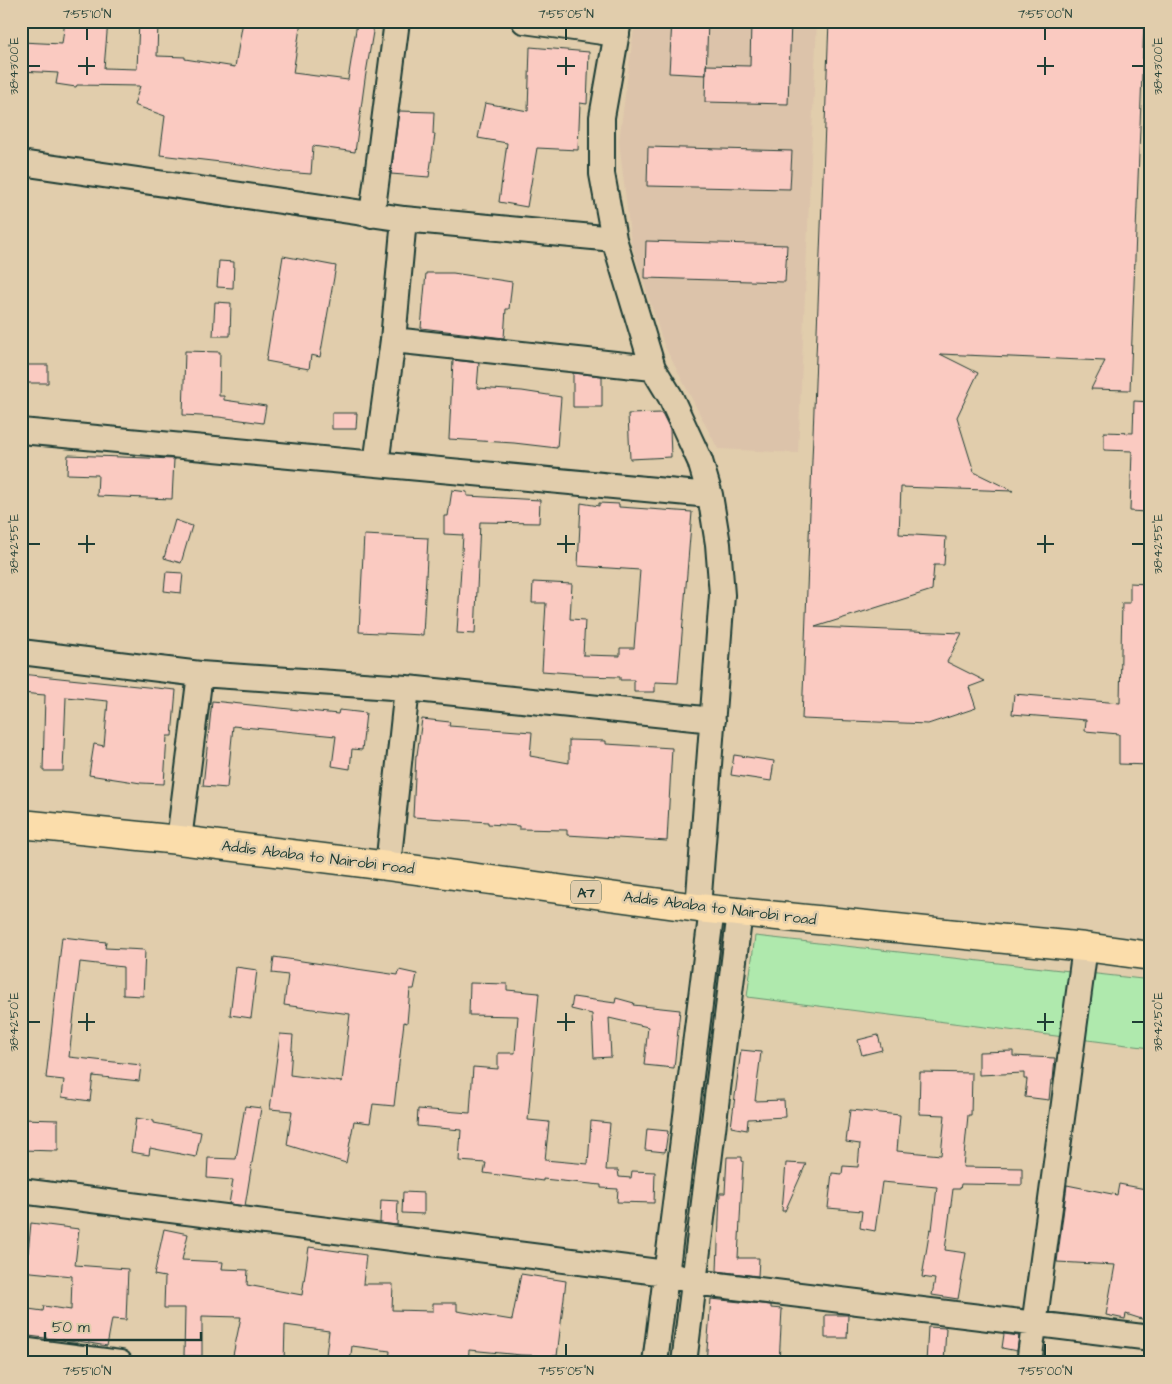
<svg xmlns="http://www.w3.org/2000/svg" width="1172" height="1384" font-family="'Architects Daughter',sans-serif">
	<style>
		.built { fill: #dcc3aa }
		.green { fill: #afe9ad; stroke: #679370 }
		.building { fill: #facac1; stroke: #1f3d34 }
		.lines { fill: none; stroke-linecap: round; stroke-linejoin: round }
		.minor-casing { stroke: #1f3d34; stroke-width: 28 }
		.highway-casing { stroke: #1f3d34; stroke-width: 31 }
		.minor { stroke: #e1cdac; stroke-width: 24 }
		.highway { stroke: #fbddab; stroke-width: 28 }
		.ticks { fill: none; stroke: #1f3d34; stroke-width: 2 }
		.labels { text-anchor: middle; stroke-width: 5; stroke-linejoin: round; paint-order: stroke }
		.shield { fill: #e1cdac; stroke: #596858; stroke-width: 1 }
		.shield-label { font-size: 14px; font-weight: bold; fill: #1f3d34 }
		.street-label { font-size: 15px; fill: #1f3d34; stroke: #e1cdac }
		.neatline { fill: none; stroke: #1f3d34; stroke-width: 2 }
		.ticks-label { font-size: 12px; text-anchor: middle; fill: #1f3d34 }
	</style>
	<rect width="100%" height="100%" fill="#e1cdac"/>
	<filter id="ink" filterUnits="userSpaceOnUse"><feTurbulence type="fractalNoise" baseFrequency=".02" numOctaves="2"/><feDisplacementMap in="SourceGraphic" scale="10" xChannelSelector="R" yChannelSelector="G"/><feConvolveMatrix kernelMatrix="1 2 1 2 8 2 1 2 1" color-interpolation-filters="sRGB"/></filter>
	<g filter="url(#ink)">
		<path class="built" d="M635,21h182l-19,432 -80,-4 -54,-104 -33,-102 -12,-102z"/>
		<path class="green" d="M755,936l396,44v68l-404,-51z"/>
		<path class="building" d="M65,21h43l-4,47 33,1 2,-48h19l-1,35 28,1v2l50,8 8,-46h58l-8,52 55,7 9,-57 17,3 -9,53 -10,73 -42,-6 -2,28 -27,-2 -46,-8 -78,-9 5,-39 -31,-11 6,-19 -63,-1 -1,2 -20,-3 2,-11 -37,-2v-29l41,2z
			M672,21h36l-2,54 -37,-2z
			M751,21h40l-3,83 -83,-2 1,-37 44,1z
			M829,21h315l-14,369 -39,-1 14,-28 -165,-7 38,19 -21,44 17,55 39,19 -112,-4 -2,47 47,3 -2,28h-10l-2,25 -117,37 147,6 -15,29 38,19 -16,6 7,21 -48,16 -126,-5z
			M530,47l59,5 -2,52 -7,-1 -2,47 -41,-2 -10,59 -28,-5 8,-59 -29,-5 7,-35 43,8z
			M399,111l35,1 -1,22h2l-6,43 -38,-3z
			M648,147l144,4 -2,38 -143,-3z
			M646,241l141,4 -2,37 -140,-4z
			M283,256l53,10 -16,91 -9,-2 -2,14 -43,-8z
			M219,261l15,1 -1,26 -16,-1z
			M426,273h27l59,9 -3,27h-3l-2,29 -83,-10z
			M215,302l16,1 -1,33h-17z
			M185,351l35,1 -1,44h5v4l42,6 -3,17 -44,-6 -36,-2z
			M453,360l26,3 -2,25 45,3 39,6 -4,51 -43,-5 -65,-4z
			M21,365h27v18h-27z
			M573,373l29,3v31h-29z
			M1134,401l17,1v81h-4l-1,29 -16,-1 2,-60 -28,-1v-18l29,1z
			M332,413h25l-1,16h-24z
			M662,413l8,16 1,28 -41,2 -2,-45z
			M68,455l106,4 -2,40 -75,-3 1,-21 -31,-1z
			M452,490l15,2v4l73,4 -1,23 -59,-1 -5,112 -18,-1 6,-98 -19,-1v-18h4z
			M581,503l18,3v-3l20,1v3l73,5 -14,171 -23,-1v10h-21v-12h-14v-3l-37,-1v-2l-41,-3 4,-68h-14l1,-21 39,2 -2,35 15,1 -2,35 37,1v-8h14l6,-78 -62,-4z
			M175,520l17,6 -11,37 -17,-5z
			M364,535l64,3 -5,97 -64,-3z
			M166,572l17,1 -2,20 -17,-2z
			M1130,583l18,1 -2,88h5v93l-32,-1v-30l-34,-3 1,-11 -74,-6 2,-20 106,9 2,-100h8z
			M21,674l155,16 -4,46h-5l-3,48 -23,-1 -52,-8 5,-31 10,2 4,-45 -42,-4 -3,74h-20l2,-76 -24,-2z
			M212,701l126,13 1,-4 27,3 -4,37 -10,-1 -2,20 -18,-3 4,-30 -103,-10 -6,62 -24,-2z
			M422,719l28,3 -1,4 83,6 -2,24 39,7v-23l37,1v3l66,4 -5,93 -100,-6v-5l-48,-1v-3l-31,-2v-2l-75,-5 3,-62h1z
			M734,755l40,6 -3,20 -40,-6z
			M62,937l44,5 -1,6 40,2 -2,46 -20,-1v-28l-43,-5 -11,95 72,8 -2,16 -46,-5 -3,25 -28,-4 2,-17 -18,-2z
			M274,957l124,18 1,-5 18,4 -3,15h-4l-3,34 -3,-1 -10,84 -21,-2 -3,19 -16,-2 -8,42 -59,-18 5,-34 -22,-2 10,-75 13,1 -3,40 52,7 8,-68 -66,-9 4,-30 -16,-2z
			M236,967l21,3 -6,48 -21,-3z
			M470,983l37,1v6l32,3 -11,127 21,2 -4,38 43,4 3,-43 19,2 -4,47h12l1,7 12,1 1,-7 23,1 -1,31 -37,-1 1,-13 -17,-1v-3l-58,-6v2l-59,-8 2,-10 -27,-2 2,-31 -44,-4 1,-17 52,4 3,-46 25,2v-16h17l3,-37 -49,-1z
			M573,997l42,6 1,-5 18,5 -1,2 47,5 -6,58 -30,-3 4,-38 -39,-9 2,39 -17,1 -2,-44 -21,-5z
			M878,1035l4,15 -20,5 -4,-15z
			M741,1050l20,2 -6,49 29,-1 1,17 -37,2 -1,11 -16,-3z
			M1013,1051v5l42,2 -2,22h-2l-2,20 -24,-3 2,-18h-3v-6l-45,2v-23z
			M920,1072l52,1 -1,42h-3l-5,52 59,1v17l-61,-1 -1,5h-7l-8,61 21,3 -8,46 -26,-4 3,-16 -13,-2 8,-48 2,1 5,-43 -55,-5 -7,49 -15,-3 2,-17 -34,-3 4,-35 10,1 1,-8 15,1 2,-23 -14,-2 4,-32 50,5 -3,36 44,4 4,-40 -26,-1z
			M245,1106l16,2 -16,98 -16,-2 4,-24 -26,-2 1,-20 28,1z
			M136,1118l18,3v2l47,9 -5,25 -46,-9 -1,7 -18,-3z
			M21,1119l37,1v31l-37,-1z
			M647,1129l21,2 -3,21 -20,-2z
			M727,1157h15v4h1l-5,97h21l-1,18 -41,-5 3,-78h5z
			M786,1163l20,1 -21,47h-3z
			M1119,1184l32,6v132l-25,-8 -1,5 -19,-4 9,-50 -58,-3 10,-77 50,10z
			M403,1192l21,1v21l-22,-1z
			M381,1200l17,1 -1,24 -17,-2z
			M31,1223l48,6 -4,36 53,4 -2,51 -14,-1 -5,27 -29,-5 -1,1 -56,-7v-27l22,3 1,-5 27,4 1,-34 -51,-5v-19l7,1z
			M164,1229l24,5 -6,26 41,2 -1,7 26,1 -1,15 55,10 7,-48 57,8 -3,29h30l-1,26 41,1v-8h24v8l55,9 9,-46 45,7 -9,75 -36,-1 -52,-5 -1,13h-79l1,-12 -38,-5 -2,17h-25l4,-32 -44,-6 -1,38h-40l-12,-3 9,-43 -39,-1v40h-18l1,-48h-21l1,-31 -11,-2z
			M711,1299l60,6v3l11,1 -3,54h-73z
			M825,1315h23l-1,23h-22z
			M928,1327l18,1 -2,35h-18z
			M1004,1334l15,2 -2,15 -15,-3z"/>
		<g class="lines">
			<defs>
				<path id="minor" d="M524,21l93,13
					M619,21l-17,96v57l12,65 39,129 17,28 17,37 13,28 10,34 8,49 4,51 -24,313
					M21,163l383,56 210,20
					M372,215l25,-194
					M393,340l260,28
					M21,431l689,64
					M376,464l17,-124 11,-121
					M21,652l179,22 207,14 306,32
					M179,840l21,-166
					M388,866l19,-178
					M21,1191l645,82 28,9 457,56
					M21,1350l99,13
					M655,1363l57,-454
					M684,1363l56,-451
					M1029,1363l56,-416"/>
				<path id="highway" d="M21,824l158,16 209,26 310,42 387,39 66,9"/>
			</defs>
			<use href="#minor" class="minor-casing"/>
			<use href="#highway" class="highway-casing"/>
			<use href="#minor" class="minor"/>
			<use href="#highway" class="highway"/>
		</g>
	</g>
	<path class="ticks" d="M87,28v12M566,28v12M1045,28v12M87,57v18M566,57v18M1045,57v18M28,66h12M78,66h17M557,66h18M1037,66h17M1132,66h12M87,535v18M566,535v18M1045,535v18M28,544h12M78,544h17M557,544h18M1037,544h17M1132,544h12M87,1013v18M566,1013v18M1045,1013v18M28,1022h12M78,1022h17M557,1022h18M1037,1022h17M1132,1022h12M87,1344v12M566,1344v12M1045,1344v12"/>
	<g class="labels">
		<rect class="shield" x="571" y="880.5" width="30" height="23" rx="4"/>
		<g class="shield-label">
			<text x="586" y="897">A7</text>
		</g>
		<g class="street-label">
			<text transform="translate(318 857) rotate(7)" y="5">Addis Ababa to Nairobi road</text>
			<text transform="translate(720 908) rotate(7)" y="5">Addis Ababa to Nairobi road</text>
		</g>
	</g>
	<rect width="1172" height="1384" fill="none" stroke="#e1cdac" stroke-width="55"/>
	<path d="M45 1332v8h156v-8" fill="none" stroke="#1f3d34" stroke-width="2.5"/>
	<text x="52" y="1332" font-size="15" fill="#1f3d34" stroke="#e1cdac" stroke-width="4" paint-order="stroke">50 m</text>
	<rect x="28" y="28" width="1116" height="1328" class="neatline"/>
	<g class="ticks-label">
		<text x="87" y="18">7°55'10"N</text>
		<text x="566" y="18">7°55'05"N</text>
		<text x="1045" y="18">7°55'00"N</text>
		<text transform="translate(1158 66) rotate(-90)" y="4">38°43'00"E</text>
		<text transform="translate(14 66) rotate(-90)" y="4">38°43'00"E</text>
		<text transform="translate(1158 544) rotate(-90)" y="4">38°42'55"E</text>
		<text transform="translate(14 544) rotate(-90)" y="4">38°42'55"E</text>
		<text transform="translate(1158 1022) rotate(-90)" y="4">38°42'50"E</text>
		<text transform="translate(14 1022) rotate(-90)" y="4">38°42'50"E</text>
		<text x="87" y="1375">7°55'10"N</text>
		<text x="566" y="1375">7°55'05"N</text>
		<text x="1045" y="1375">7°55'00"N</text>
	</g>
</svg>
